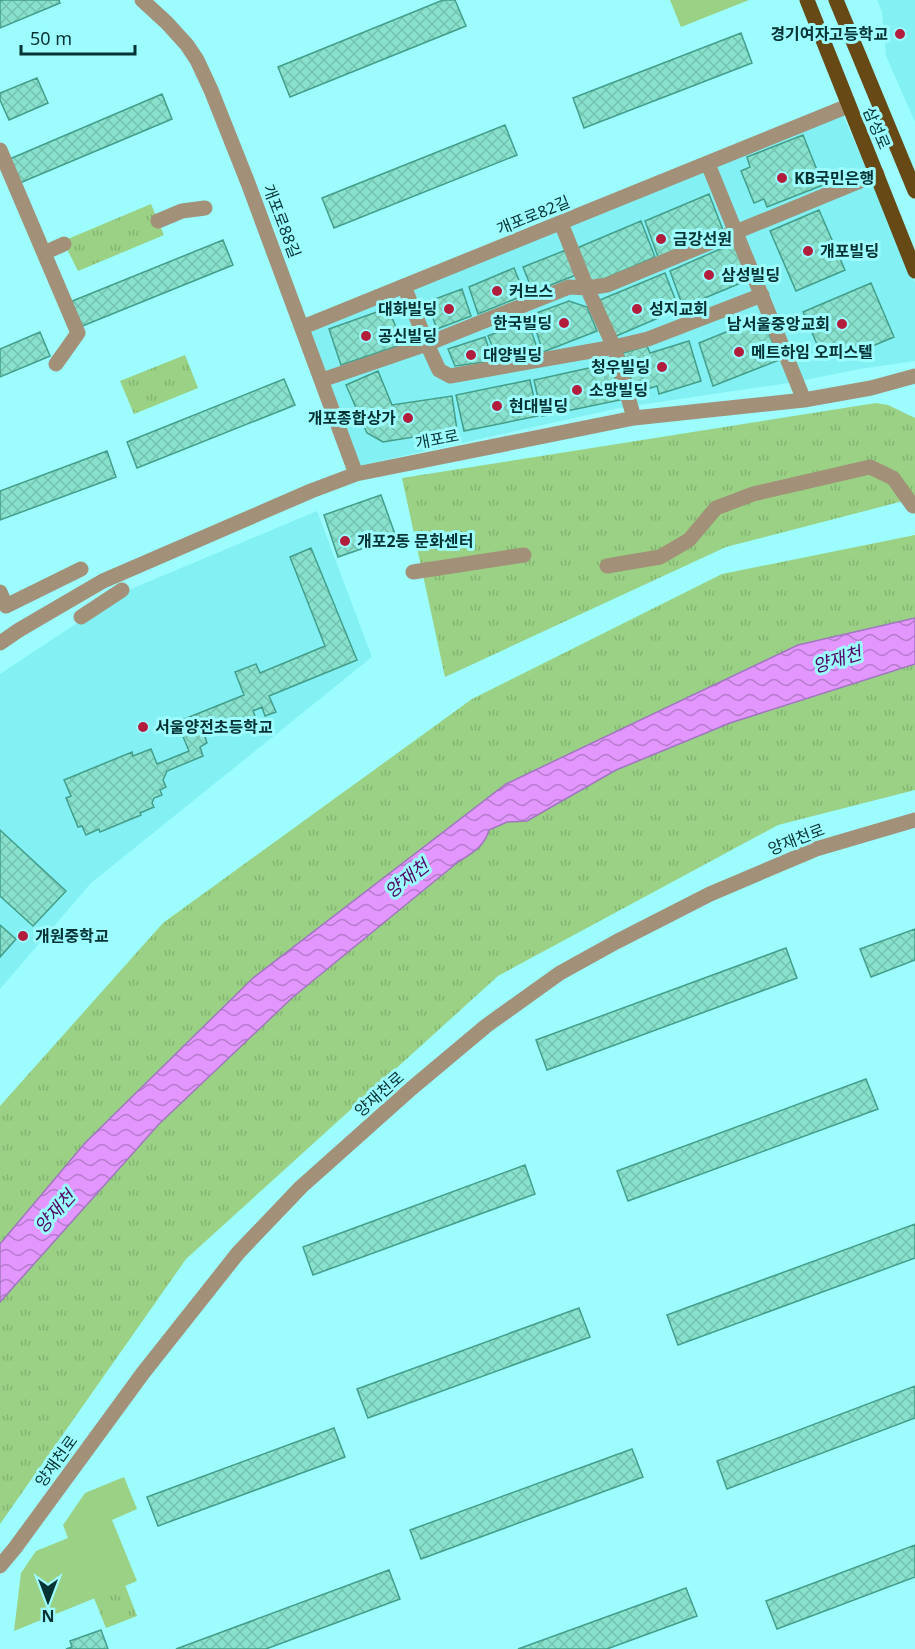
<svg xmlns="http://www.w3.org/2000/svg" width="915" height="1649" font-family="'Noto Sans','Noto Sans KR',sans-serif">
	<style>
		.built { fill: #83f1f3 }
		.grass { fill: #9ad184 }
		.park { fill: url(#park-tufts) }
		.water { fill: url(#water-waves); stroke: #a078c0; stroke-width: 1.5 }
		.building { fill: url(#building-cross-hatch); stroke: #439e8b; stroke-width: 1.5 }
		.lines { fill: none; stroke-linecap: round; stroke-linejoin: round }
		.minor { stroke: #a29178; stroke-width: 15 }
		.major { stroke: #674915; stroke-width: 15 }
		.poi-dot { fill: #b11d3a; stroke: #9cfcfe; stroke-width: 2 }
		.labels { text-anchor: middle; stroke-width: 6; stroke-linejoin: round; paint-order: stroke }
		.poi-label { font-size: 16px; font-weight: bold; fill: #053233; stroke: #9cfcfe; text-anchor: start }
		.street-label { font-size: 16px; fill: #053233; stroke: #9cfcfe }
		.water-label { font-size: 18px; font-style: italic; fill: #500264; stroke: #9cfcfe }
	</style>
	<defs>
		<pattern id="park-tufts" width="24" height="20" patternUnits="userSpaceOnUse" patternTransform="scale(1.5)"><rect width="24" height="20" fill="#9ad184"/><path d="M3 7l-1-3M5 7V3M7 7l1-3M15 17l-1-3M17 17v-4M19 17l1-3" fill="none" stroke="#83b472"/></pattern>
		<pattern id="water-waves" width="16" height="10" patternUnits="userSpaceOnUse" patternTransform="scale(1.5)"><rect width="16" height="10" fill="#e396fd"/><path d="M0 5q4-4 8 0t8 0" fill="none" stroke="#b67bcd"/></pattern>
		<pattern id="building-cross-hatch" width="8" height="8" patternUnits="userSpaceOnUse" patternTransform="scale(1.5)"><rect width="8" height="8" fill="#88e1cc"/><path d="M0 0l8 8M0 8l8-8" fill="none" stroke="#74c2b0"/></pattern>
	</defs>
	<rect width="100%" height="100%" fill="#9cfcfe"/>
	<path class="built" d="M877,0h38v122l-29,-66 -4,-44z
		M843,115l72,168v78l-55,8 -65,13 -176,26 -261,58 -51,-139z
		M317,511l55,146 -281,226 -91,106v-315l124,-82z"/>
	<path class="grass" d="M670,0h79l-68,27z
		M124,1477l13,32 -25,11 25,61 -123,50 7,-58 15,-22 32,-13 -5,-13 22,-32z"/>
	<path class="park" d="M151,204l13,31 -86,36 -15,-30z
		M185,355l13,33 -64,26 -14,-33z
		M876,403l12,2 27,13v80l-189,49 -281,130 -43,-199z
		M915,535v255l-137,35 -280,151 -312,283 -186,265v-418l163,-183 309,-224 250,-125z
		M125,1585l12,31 -31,12 -12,-30z"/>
	<path class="water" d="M915,618v46l-185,59 -114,47 -89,51 -20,1 -18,8c-4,16 -18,24 -31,32l-165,135 -134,127 -159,178v-58l85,-101 168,-165 253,-194 292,-139z"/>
	<path class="building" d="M3,0h56l1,3 -60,25v-27z
		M443,0h12l11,26 -176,71 -12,-30z
		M741,33l11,30 -168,65 -11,-30z
		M37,78l11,25 -39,17 -9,-20v-7z
		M162,94l10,25 -157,66 -10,-24z
		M505,125l12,30 -183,73 -12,-30z
		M803,135l20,50 -56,22 -3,-8 -10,4 -13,-32 9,-4 -3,-10z
		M709,194l14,36 -65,27 -13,-36z
		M819,210l26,60 -49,21 -26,-60z
		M641,221l14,36 -65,28 -13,-37z
		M223,240l10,25 -153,62 -10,-25z
		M734,243l14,37 -65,27 -13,-36z
		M566,250l10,25 -43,17 -10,-25z
		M514,268l11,27 -47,19 -9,-27z
		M665,273l14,36 -65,28 -14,-37z
		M871,283l23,54 -24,10 -2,-3 -24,10 -1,-4 -20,8 -20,-46z
		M462,289l9,27 -34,13 -10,-27z
		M569,301l18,6 10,24 -54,21 -12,-37z
		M388,308l15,36 -62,21 -12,-36z
		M763,317l16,43 -66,26 -14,-43z
		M527,320l10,27 -38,15 -11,-26z
		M40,332l10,24 -50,21v-28z
		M485,337l8,24 -38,5 -7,-17z
		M689,341l12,40 -42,13 -2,-8 -22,7 -12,-40 24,-7 3,7z
		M612,363l8,37 -78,16 -8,-36z
		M378,371l14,34 60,-9 5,34 -74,12 -16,-9 -21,-48z
		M284,379l11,26 -158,63 -10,-26z
		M530,380l8,36 -74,15 -8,-36z
		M107,451l9,26 -116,43v-29z
		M381,495l15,42 -58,20 -14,-42z
		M311,548l46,112 -88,36 7,16 -11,4 -3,-9 -9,4 2,5 -28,12 1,2 -5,2 -1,-2 -17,7 2,6 -7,4 3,9 -36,15 -4,9 3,7 -6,3 2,5 -8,3 -2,5 2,4 -14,6 1,2 -41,17 -1,-3 -13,6 -4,-9 -4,1 -12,-29 5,-2 -7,-16 68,-28 1,4 18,-7 6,15 32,-13 -12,-29 67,-27 -9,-23 21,-8 4,9 65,-27 -35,-89z
		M0,830l66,61 -33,35 -33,-30z
		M0,925l16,14 -16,18z
		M915,929v31l-44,17 -11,-28z
		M786,948l11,30 -250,92 -11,-30z
		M866,1079l12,30 -250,92 -11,-30z
		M525,1165l10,29 -222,81 -10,-28z
		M915,1224v34l-237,87 -11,-30z
		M579,1308l11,29 -222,81 -11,-29z
		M915,1386v32l-188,71 -10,-28z
		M334,1428l11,29 -187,69 -11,-29z
		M632,1449l11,28 -222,82 -11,-29z
		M915,1545v32l-138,52 -11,-28z
		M389,1570l11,29 -134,50h-90z
		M686,1588l11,28 -90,33h-89z
		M101,1630l7,19h-42l6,-2 -2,-6z"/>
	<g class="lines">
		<path class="minor" d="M142,0l25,23 20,22 10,15 14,30 37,93 108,291
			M0,150l78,183 -22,31
			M708,164l96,236
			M158,221l24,-10 23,-3
			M561,223l26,65 27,59 20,71
			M44,253l20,-9
			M404,286l23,58 12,26 11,6 164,-29 34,-8 114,-44
			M303,327l545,-221
			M322,380l105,-36 142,-57 18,1 20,-3 270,-111
			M607,566l53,-9 29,-17 27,-32 37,-14 117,-27 23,11 20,28
			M413,572l111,-17
			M0,592l6,14 75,-37
			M81,617l41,-27
			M0,643l19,-13 84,-49 208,-90 45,-17 278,-56 170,-18 67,-12 44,-12
			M0,1566l15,-18 128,-175 95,-120 63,-66 111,-99 74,-62 74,-53 56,-31 94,-48 106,-45 99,-29"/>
		<path class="major" d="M807,0l108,271
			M836,0l79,191"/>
	</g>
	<g class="poi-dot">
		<circle cx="900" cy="34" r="6"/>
		<circle cx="782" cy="178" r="6"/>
		<circle cx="661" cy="239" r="6"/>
		<circle cx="808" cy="251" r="6"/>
		<circle cx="709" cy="275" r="6"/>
		<circle cx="497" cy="291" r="6"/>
		<circle cx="449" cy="309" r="6"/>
		<circle cx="637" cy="309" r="6"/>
		<circle cx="564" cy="323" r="6"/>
		<circle cx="842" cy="324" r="6"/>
		<circle cx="366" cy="336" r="6"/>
		<circle cx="739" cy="352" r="6"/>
		<circle cx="471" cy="355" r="6"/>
		<circle cx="662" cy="367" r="6"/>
		<circle cx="577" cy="390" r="6"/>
		<circle cx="497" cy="406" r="6"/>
		<circle cx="408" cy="418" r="6"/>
		<circle cx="345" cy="541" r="6"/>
		<circle cx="143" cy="727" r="6"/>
		<circle cx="23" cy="936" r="6"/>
	</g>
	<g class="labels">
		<g class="poi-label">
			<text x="888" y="40" text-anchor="end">경기여자고등학교</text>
			<text x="794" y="184">KB국민은행</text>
			<text x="673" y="245">금강선원</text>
			<text x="820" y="257">개포빌딩</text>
			<text x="721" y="281">삼성빌딩</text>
			<text x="509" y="297">커브스</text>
			<text x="437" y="315" text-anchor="end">대화빌딩</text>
			<text x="649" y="315">성지교회</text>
			<text x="552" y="329" text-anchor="end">한국빌딩</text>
			<text x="830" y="330" text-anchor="end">남서울중앙교회</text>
			<text x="378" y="342">공신빌딩</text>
			<text x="751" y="358">메트하임 오피스텔</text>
			<text x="483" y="361">대양빌딩</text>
			<text x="650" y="373" text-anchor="end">청우빌딩</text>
			<text x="589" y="396">소망빌딩</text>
			<text x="509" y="412">현대빌딩</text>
			<text x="396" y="424" text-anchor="end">개포종합상가</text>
			<text x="357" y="547">개포2동 문화센터</text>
			<text x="155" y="733">서울양전초등학교</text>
			<text x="35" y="942">개원중학교</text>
		</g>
		<g class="street-label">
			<text transform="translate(877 128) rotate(67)" y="6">삼성로</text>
			<text transform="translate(533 215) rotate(-22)" y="6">개포로82길</text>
			<text transform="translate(282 221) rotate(69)" y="6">개포로88길</text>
			<text transform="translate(437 439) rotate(-11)" y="6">개포로</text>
			<text transform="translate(796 839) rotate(-21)" y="6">양재천로</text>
			<text transform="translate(379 1094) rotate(-41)" y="6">양재천로</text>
			<text transform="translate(56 1461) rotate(-54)" y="6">양재천로</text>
		</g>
		<g class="water-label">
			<text transform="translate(837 660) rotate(-17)" y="6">양재천</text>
			<text transform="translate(407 879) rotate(-38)" y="6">양재천</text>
			<text transform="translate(55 1212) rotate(-48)" y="6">양재천</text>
		</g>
	</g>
	<g transform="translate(48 1601) rotate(180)" stroke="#9cfcfe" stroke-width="4.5" paint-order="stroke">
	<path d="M0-4.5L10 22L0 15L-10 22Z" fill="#053233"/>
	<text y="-9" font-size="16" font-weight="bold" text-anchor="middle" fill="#053233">N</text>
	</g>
	<path d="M21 45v9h114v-9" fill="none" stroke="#053233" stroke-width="3"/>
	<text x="30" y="45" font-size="18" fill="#053233" stroke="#9cfcfe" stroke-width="4.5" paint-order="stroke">50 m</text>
</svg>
